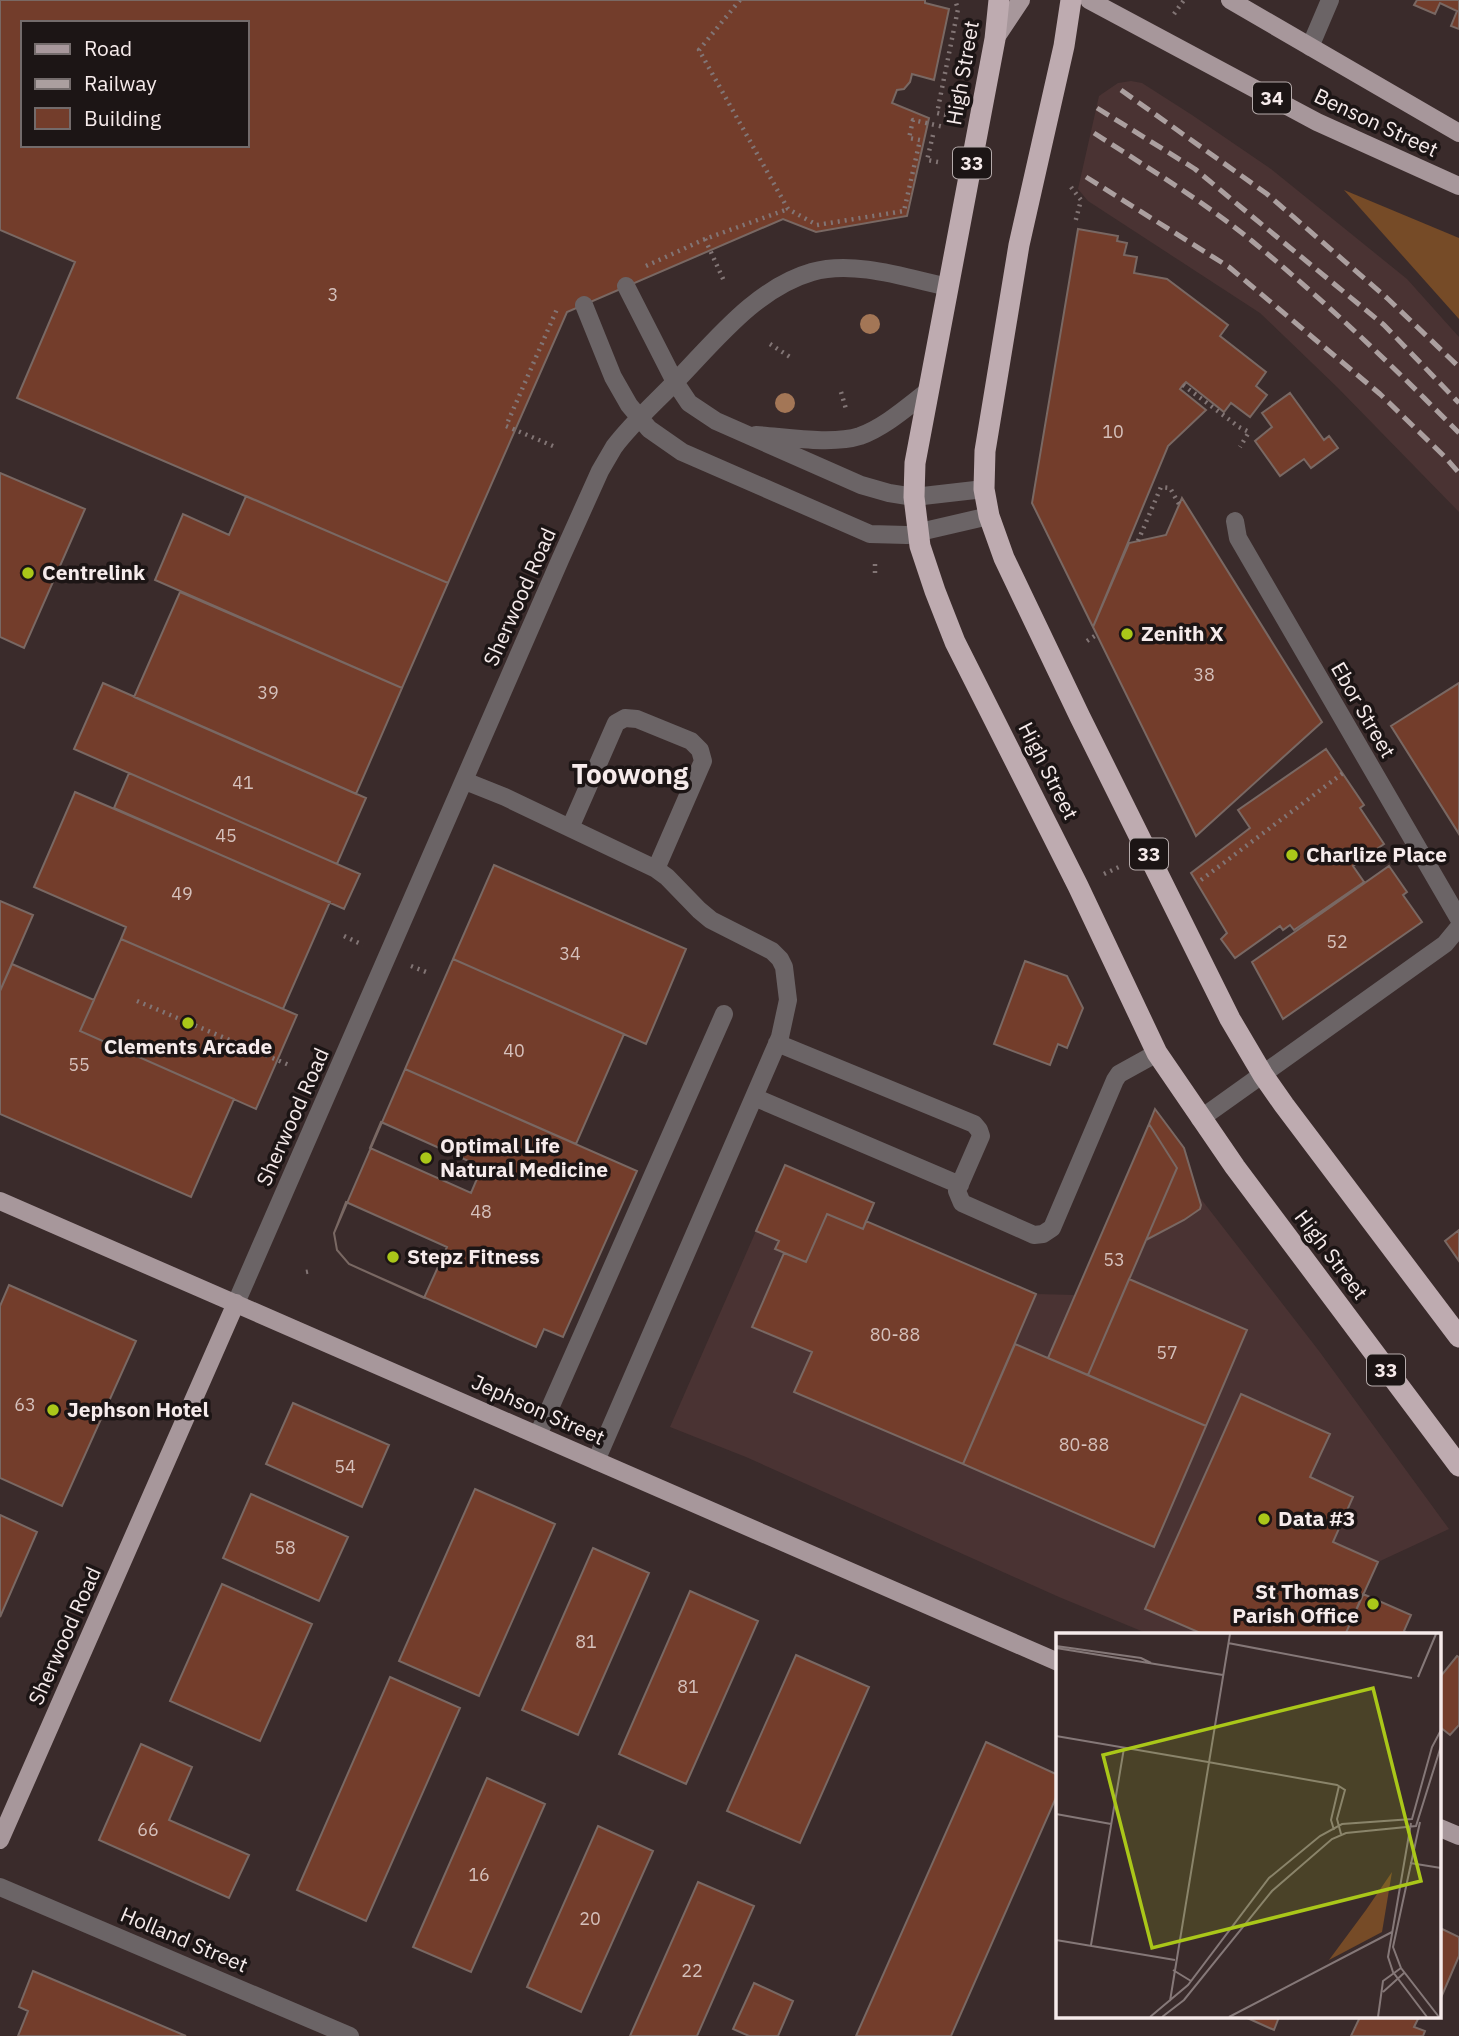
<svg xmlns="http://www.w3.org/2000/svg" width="1459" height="2036" font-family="'IBM Plex Sans',sans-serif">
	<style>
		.built { fill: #4a3333 }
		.green { fill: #764b27 }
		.building { fill: #733d2b; stroke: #796863; stroke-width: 2; fill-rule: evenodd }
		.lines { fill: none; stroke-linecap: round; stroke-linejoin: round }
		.path { stroke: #827575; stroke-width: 4.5; stroke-dasharray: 2 5; stroke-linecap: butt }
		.minor { stroke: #6b6466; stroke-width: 18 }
		.major { stroke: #a7979b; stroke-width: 18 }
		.highway { stroke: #beabb0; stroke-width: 21 }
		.rail { stroke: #ab9f9f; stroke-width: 5; stroke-dasharray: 14 7; stroke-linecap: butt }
		.tree { fill: #a37656 }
		.poi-dot { fill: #aac719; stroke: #1c1515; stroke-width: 2.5 }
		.labels { text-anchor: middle; stroke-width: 7; stroke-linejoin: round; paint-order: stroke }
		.number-label { font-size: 18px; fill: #d5c0bb }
		.shield { fill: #1c1515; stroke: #b5abab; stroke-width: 2 }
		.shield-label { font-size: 19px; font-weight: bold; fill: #f6ebeb }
		.street-label { font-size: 21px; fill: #f6ebeb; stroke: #1c1515 }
		.poi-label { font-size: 21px; font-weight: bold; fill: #f6ebeb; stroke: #1c1515; text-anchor: start }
		.district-label { font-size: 28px; font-weight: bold; fill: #f6ebeb; stroke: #1c1515 }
		.inset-road { fill: none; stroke: #857878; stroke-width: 2 }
		.view { fill: #aac719; fill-opacity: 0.15; stroke: #aac719; stroke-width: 3.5 }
		.inset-edge { fill: none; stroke: #f6ebeb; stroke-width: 3.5 }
	</style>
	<rect width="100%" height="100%" fill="#3a2b2b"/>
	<path class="built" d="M1131,81l11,2 50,32 79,54 136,110 52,58v175l-121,-124 -78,-75 -172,-112 -10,-12 21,-93 19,-13z
		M1149,1124l28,44 142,183 130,178 -71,33 -33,73h-194l-92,-38 -313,-140 -76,-30 115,-262 89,38 -7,18 169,73 39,1z"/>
	<path class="green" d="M1344,190l115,48v81z"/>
	<path class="building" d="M0,0h925v3l24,6 -15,71 -22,-6 -2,8 -6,7 -7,1 -5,13 37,15 -22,98 -91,16 -33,-13 -216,93 -119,271 -431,-185 58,-136 -75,-32zM23,23h224v122h-224z
		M1417,0h42v29l-8,-3 6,-15 -17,-8 -5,11 -21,-9z
		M1078,229l40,7 -1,5 10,2 -3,12 13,2 -3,16 33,6 61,46 -8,11 46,36 -10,14 11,9 -17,22 -19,-14 -7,9 -38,-30 -3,3 -3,4 26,21 -38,36 -75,181 -61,-124z
		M1290,393l34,47 5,-4 9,12 -27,20 -7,-9 -24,17 -25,-35 17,-14 -10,-14z
		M0,473l85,36 -61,139 -24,-11z
		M246,496l202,87 -46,105 -247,-108 28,-66 46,21z
		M1182,498l140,224 -126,114 -103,-209 36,-84 37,-8z
		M180,592l222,96 -46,106 -222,-97z
		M103,683l263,115 -29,66 -263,-115z
		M1459,683v151l-68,-108z
		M1326,749l38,56 -4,3 24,36 -31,22 11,16 -70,48 -4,-5 -7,5 -3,-4 -45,32 -14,-19 6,-6 -36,-60 59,-45 -12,-18z
		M129,773l231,101 -16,35 -230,-101z
		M75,792l255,110 -47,107 -162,-70 5,-12 -92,-40z
		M494,865l192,84 -40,95 -193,-85z
		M1389,866l18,26 -4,3 19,27 -139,97 -31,-57z
		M0,901l33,14 -33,76z
		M121,939l176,76 -41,94 -176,-78z
		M453,959l171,75 -48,110 -171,-75z
		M1025,961l42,15 16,32 -16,40 -9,-4 -8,21 -56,-21z
		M12,964l82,36 -14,31 154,68 -43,98 -191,-83v-123z
		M405,1069l232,102 -74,166 -19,-8 -8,18 -187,-83 -12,-14 -3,-17z
		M1155,1109l29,39 17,57 -1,4 -16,11 -38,20 31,-72 -28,-44z
		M381,1122l101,45 -11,26 -101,-45z
		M1149,1124l28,44 -89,207 -40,-17z
		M785,1165l89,38 -11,26 -36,-15 -21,48 -31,-13 4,-8 -23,-10z
		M346,1202l101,45 -23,51 -75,-34 -12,-14 -3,-17z
		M827,1214l36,15 3,-8 170,73 -73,170 -169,-72 18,-40 -60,-25 32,-74 22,9z
		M1459,1230v31l-14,-20z
		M1129,1279l118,51 -41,96 -118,-51z
		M9,1285l127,56 -74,165 -62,-28v-172z
		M1015,1344l191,82 -52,121 -191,-83z
		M1241,1394l89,40 -20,43 43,20 -20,45 45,20 -33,73h-140l-60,-26z
		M293,1403l96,42 -27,62 -96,-43z
		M475,1489l80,35 -76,172 -80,-35z
		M251,1494l97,43 -29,64 -96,-43z
		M0,1515l37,17 -37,85z
		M593,1548l56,25 -71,162 -56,-25z
		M222,1584l90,40 -52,117 -90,-40z
		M690,1591l68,30 -72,163 -67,-30z
		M1363,1594l48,21 -7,16 6,4h-65z
		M796,1655l73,32 -69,156 -73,-32z
		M1457,1656l2,1v68l-9,10 -10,-8v-50z
		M390,1677l70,31 -94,213 -69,-31z
		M986,1742l72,33v18l-107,243h-95z
		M141,1744l51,23 -23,53 80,35 -20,43 -130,-58z
		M487,1778l58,26 -74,168 -58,-25z
		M598,1826l55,25 -72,161 -54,-25z
		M698,1882l56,24 -57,130h-67z
		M1440,1928l19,9v19l-19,44z
		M33,1971l153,65h-168l10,-25 -9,-4z
		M754,1983l39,18 -15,35h-29l-16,-7z
		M1245,2017h34l-5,13z
		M1360,2017h59l-5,10 11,4 -2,5h-72z"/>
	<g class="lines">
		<path class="path" d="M740,0l-41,50 89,159 29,16 87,-14 16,-71 -11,-2 4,-18 31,7
			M1174,14l10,-14
			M946,115l-9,-2 21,-104 -3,-9
			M933,135l-6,25 11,2
			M1071,187l10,13 -6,23
			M705,239l19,42
			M646,266l59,-27 83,-30
			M770,344l23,15
			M1183,385l56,42 10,5 -9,15
			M841,392l5,17
			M553,446l-47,-20 51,-117
			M1138,541l23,-54 9,1 9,16
			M875,573v-13
			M1087,641l9,-6
			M1104,874l17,-8
			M1201,880l142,-107
			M344,936l19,9
			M411,966l15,6
			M137,1001l152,64
			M306,1272l5,-1"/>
		<path class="minor" d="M1310,47l20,-47
			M626,286l49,96 14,21 27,18 145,64 28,8 25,4 70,-8
			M584,305l29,72 16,28 20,24 33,23 188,82 37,1 82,-19
			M756,435c30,2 76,10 104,1 25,-9 47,-29 68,-45
			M1235,521l3,17 221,381
			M465,781l40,16 151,72 11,8 32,33 12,10 61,31 8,8 4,8 4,33 -8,37 -184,424
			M570,828l46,-105 9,-5 12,1 54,22 9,9 3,11 -47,108
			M777,1043l197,81 5,6 2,6 -24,55 5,12 72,32 9,-1 9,-6 63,-148 4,-6 38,-21
			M754,1097l206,88
			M1200,1119l245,-175 14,-17
			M236,1303l324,-743 40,-89 14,-24c18,-24 41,-44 62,-66 39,-40 80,-93 136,-109 42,-12 95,6 136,15
			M538,1435l186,-421
			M0,1887l350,149"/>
		<path class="major" d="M1089,0l228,122 142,64
			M1230,0l229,133
			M995,39l26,-39
			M0,1201l1058,461
			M1440,1828l19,8
			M0,1840l236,-537"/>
		<path class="highway" d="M999,0l-4,39 -80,424 -1,34 6,49 15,45 20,51 123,244 79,167 78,114 224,299
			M1071,0l-7,46 -45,199 -34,206 -1,38 5,27 15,42 76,159 150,302 33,56 21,30 175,232"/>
		<path class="rail" d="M1121,90l146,104 120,104 72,69
			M1097,108l98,61 59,49 130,107 75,78
			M1094,133c54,35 109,68 158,108 73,60 141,125 207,192
			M1086,177l143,90 151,127 64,62 15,17"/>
	</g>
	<g class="tree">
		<circle cx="870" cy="324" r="10"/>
		<circle cx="785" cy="403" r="10"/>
	</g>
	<g class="poi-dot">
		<circle cx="28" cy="573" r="7"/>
		<circle cx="1127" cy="634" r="7"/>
		<circle cx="1292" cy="855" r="7"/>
		<circle cx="188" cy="1023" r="7"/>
		<circle cx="426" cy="1158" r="7"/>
		<circle cx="393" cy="1257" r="7"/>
		<circle cx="53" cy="1410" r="7"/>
		<circle cx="1264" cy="1519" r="7"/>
		<circle cx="1373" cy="1604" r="7"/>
	</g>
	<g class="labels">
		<g class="number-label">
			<text x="333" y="301">3</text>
			<text x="1113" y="438">10</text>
			<text x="1204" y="681">38</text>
			<text x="268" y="699">39</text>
			<text x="243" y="789">41</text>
			<text x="226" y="842">45</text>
			<text x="182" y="900">49</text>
			<text x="1337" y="948">52</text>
			<text x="570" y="960">34</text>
			<text x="514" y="1057">40</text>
			<text x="79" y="1071">55</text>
			<text x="481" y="1218">48</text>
			<text x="1114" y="1266">53</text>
			<text x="895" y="1341">80-88</text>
			<text x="1167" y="1359">57</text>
			<text x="25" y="1411">63</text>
			<text x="1084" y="1451">80-88</text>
			<text x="345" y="1473">54</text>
			<text x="285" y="1554">58</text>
			<text x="586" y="1648">81</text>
			<text x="688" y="1693">81</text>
			<text x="148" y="1836">66</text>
			<text x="479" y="1881">16</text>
			<text x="590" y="1925">20</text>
			<text x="692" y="1977">22</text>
		</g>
		<g class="shield">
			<rect x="1253" y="82.5" width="38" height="31" rx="5"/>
			<rect x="953" y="147.5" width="38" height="31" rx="5"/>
			<rect x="1130" y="838.5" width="38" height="31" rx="5"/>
			<rect x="1367" y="1354.5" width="38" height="31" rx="5"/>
		</g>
		<g class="shield-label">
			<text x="1272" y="105">34</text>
			<text x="972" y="170">33</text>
			<text x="1149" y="861">33</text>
			<text x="1386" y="1377">33</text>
		</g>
		<g class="street-label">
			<text transform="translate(963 73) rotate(-80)" y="7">High Street</text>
			<text transform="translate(1376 123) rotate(25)" y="7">Benson Street</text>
			<text transform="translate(520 597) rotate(-66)" y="7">Sherwood Road</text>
			<text transform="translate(1363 710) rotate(60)" y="7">Ebor Street</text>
			<text transform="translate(1048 771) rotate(63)" y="7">High Street</text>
			<text transform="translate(293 1117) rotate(-66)" y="7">Sherwood Road</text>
			<text transform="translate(1331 1255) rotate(53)" y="7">High Street</text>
			<text transform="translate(538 1410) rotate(24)" y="7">Jephson Street</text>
			<text transform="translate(65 1636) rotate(-66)" y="7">Sherwood Road</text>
			<text transform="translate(184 1940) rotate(23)" y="7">Holland Street</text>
		</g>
		<g class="poi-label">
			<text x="42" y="580">Centrelink</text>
			<text x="1141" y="641">Zenith X</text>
			<text x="1306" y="862">Charlize Place</text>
			<text x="188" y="1054" text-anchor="middle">Clements Arcade</text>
			<text x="440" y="1153">Optimal Life<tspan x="440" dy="24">Natural Medicine</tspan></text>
			<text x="407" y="1264">Stepz Fitness</text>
			<text x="67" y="1417">Jephson Hotel</text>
			<text x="1278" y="1526">Data #3</text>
			<text x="1359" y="1599" text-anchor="end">St Thomas<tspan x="1359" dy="24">Parish Office</tspan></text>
		</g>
		<g class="district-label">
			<text x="630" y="784">Toowong</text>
		</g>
	</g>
	<g transform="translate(1056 1633)">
		<rect width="385" height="385" fill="#3a2b2b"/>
		<path d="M336,239l-10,60 -53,28 37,-50z" fill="#764b27"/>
		<path class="inset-road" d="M172,10l184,35M0,13l85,12 10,5M0,15l167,27M362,44l18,-43M0,103l152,26M152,129l129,23 8,5 -8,29 4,15M0,181l55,10M364,189l-27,125 8,21 38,49M355,190l-23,134 5,15 34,45M278,197l-3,-10 8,-34M354,230l31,5M0,307l119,20M35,312l33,-197M117,337l18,11M327,359l21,-19M114,368l60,-367M94,384l38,-32 81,-107 51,-42 22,-12 70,-5 20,-72 9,-17M106,384l22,-17 88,-109 60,-52 14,-6 70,-7 25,-80M173,384l163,-85M322,384l5,-36 18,-13"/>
		<path class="view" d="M317,55l48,193 -269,67 -49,-193z"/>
		<rect width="385" height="385" class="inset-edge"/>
	</g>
	<rect x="21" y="21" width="228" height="126" fill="#1c1515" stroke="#736b6b" stroke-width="2"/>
	<rect x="35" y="44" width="35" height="10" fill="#a7979b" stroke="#736b6b" stroke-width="2"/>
	<text x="84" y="56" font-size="21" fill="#f6ebeb">Road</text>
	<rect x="35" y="79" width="35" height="10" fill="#ab9f9f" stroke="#736b6b" stroke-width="2"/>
	<text x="84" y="91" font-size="21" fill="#f6ebeb">Railway</text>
	<rect x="35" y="108" width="35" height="21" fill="#733d2b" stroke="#736b6b" stroke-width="2"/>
	<text x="84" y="126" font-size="21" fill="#f6ebeb">Building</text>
</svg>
